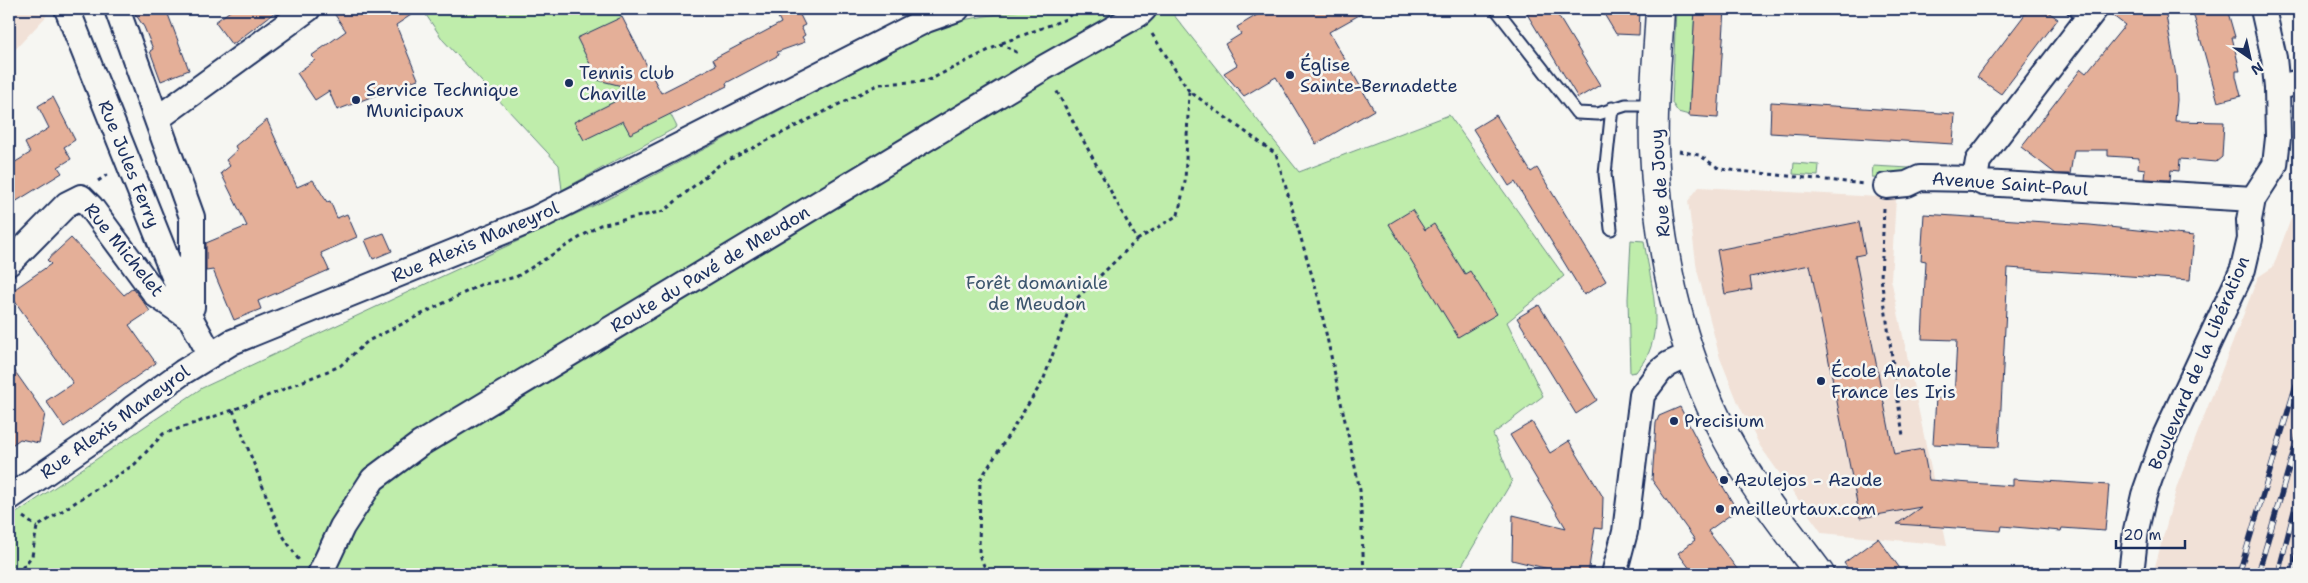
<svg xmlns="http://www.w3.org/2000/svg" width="2308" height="583" font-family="'Shantell Sans',sans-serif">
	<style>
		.built { fill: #f1e1d7 }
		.green { fill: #bfedab; stroke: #6d8e84 }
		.building { fill: #e4af98; stroke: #1b2f5e }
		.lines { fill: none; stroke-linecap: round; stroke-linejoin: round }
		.service-casing { stroke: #1b2f5e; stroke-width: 15 }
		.minor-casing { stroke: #1b2f5e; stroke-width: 28 }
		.secondary-casing { stroke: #1b2f5e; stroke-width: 31 }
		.path { stroke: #1b2f5e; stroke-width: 3; stroke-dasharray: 4 4; stroke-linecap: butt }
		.service { stroke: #f6f6f2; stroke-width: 11 }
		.minor { stroke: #f6f6f2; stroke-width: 24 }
		.secondary { stroke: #f6f6f2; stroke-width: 28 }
		.rail-casing { stroke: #1b2f5e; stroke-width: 5.5 }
		.rail { stroke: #f6f6f2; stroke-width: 4; stroke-dasharray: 11; stroke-linecap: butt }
		.poi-dot { fill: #1b2f5e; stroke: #f6f6f2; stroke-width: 2 }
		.labels { text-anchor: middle; stroke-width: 5; stroke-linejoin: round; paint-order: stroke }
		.poi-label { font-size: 18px; fill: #1b2f5e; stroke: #f6f6f2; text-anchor: start }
		.street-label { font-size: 18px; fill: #1b2f5e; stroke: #f6f6f2 }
		.park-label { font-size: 18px; fill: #3c556d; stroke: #f6f6f2 }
	</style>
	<rect width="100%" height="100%" fill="#f6f6f2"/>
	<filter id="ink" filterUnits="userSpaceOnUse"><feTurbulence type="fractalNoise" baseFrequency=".02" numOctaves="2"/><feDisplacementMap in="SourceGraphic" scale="10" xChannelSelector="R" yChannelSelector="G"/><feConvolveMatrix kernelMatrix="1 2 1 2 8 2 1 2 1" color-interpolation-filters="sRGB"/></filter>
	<g filter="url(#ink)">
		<path class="built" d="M9,9h44l-44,47z
			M1699,187l197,11 -5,81 56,266 -125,-12 -62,-87 -21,-41 -19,-47 -23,-88 -9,-69z
			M2299,197v377h-146l24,-88 81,-209 15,-10z"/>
		<path class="green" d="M422,9h195l60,118 -115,63 -3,-25 -116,-125z
			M1028,9h124l21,5 126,158 150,-57 115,161 -57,46 36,74 -50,38 19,47 -55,93h-1448v-56l193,-130 404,-188 344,-178z
			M1676,9h19l-6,106 -11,-3 -6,-9z
			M1794,163l25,2 -1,11 -25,-2z
			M1873,166l36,2v11l-37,-2z
			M1631,240l13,1c5,34 19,78 5,111 -3,7 -8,13 -13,20l-6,1 -2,-74z"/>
		<path class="building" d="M132,9h34l23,61 -28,11 -11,-30 3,-2 -9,-22z
			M233,9h46l-47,36 -17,-23z
			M331,9h89l-24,16 22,54 -81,31 -8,-19 -14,9 -18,-27 18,-13 -4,-4 35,-25z
			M788,9h9l8,16 -4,2 4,8 -3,2 3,5 -28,10 2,3 -53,28 1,3 -97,48 -7,-13 -39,19 -10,-18 64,-32 -40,-10 -21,-42 45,-21 39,76 55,-28 -3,-6 68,-36 -4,-8z
			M1267,9h103l-41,23 45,78 -58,34 -40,-67 -32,19 -20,-23 13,-8 -12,-21 16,-10 -4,-7z
			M1524,9h30l46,76 -22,13z
			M1601,9h39l-1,26 -23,-1z
			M1695,9h30l-7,109 -29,-2z
			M2029,9h15l14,10 -57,75 -24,-17z
			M2108,9h57l11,67 1,24 -2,21 49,1 -2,35 -6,5 -36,-3 -1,12 -8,-1 -1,10 -26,-1 1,-10 -7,-1 1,-10 -31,-2v-6h-34l-4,24h-14l-35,-27 60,-78 5,4 39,-48 -17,-13z
			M2192,9h35l8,28h-3l8,34h-4v5l5,20 -23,6z
			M53,97l22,43 -11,7 7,12 -13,8 4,6 -47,29 -6,-12v-24l21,-13 -5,-10 24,-15 -11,-22z
			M1771,102l184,12 -2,30 -183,-11z
			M1496,115l35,57 6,-4 69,113 -22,14 -69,-113 -6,4 -36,-57z
			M267,120l30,67 16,-7 14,22 3,-1 7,17 10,-4 10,23 -36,16 8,17 -71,31 3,8 -27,11 -21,-50 -7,1v-28l41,-17 -26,-53 9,-7 -4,-6 11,-10 -2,-4z
			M1412,210l13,20 9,-6 31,50 5,-3 27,43 -39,23 -69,-113z
			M1924,214l166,11 104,11 -4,44 -182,-12 -9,179 -66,-3 3,-46 18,1 3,-59 -35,-1 4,-78 -5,-1z
			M1859,222l6,32 -10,2 39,198 29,-5 6,31 84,6v-7l96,6 -4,46 -43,-3 -1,3 -59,-5 -1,5 -104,-7 24,-17 -61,11 -50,-253 -60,12 2,12 -27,5 -8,-44z
			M384,233l8,18 -19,8 -8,-19z
			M71,238l53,57 9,-7 17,23 -21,14 27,38 -92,64 -18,-26 27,-18 -64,-90 42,-29 -4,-4z
			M1539,305l58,95 -21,14 -59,-96z
			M9,363l36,51 -6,29 -19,-4 -11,8z
			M1680,407l30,58 27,45 -29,21 33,43h-47l-16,-21 17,-13 -43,-60 4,-57 3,-7z
			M1532,422l18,31 19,-12 34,56 -1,32 -7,-1 -7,46h-32l1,-3 -45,-11 1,-45 53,13 -56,-93z
			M1878,538l26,36h-52l-8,-11z"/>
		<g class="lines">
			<defs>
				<path id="service" d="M1496,9l81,104 21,1 28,-9h28
					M2073,9l13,10
					M1611,229l-6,-55 7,-66"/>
				<path id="minor" d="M67,9l124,310 19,35
					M117,9l75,208v90
					M2277,88l22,-6
					M157,119l151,-110
					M1975,179l3,-18 117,-152
					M1886,186l21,-2 13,-6 55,1 8,4 270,16
					M9,263l58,-59 14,-7 10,10 65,88 35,24
					M9,498l100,-69 24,-21 50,-36 49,-30 305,-124 389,-198 31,-11
					M320,574l22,-47 31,-48 47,-35 625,-377 94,-53 5,-5
					M1614,574l11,-42 17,-137 18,-24 9,-7 22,-10
					M2131,574l5,-44 8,-35 20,-57 79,-169 7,-30 -1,-19 4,-21 22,-34 3,-27 -1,-50 -3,-30 -11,-49"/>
				<path id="secondary" d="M1660,9c-2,46 -8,94 -6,140 4,98 25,201 72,288 26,49 61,93 94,137"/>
			</defs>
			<use href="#service" class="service-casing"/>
			<use href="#minor" class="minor-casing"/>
			<use href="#secondary" class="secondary-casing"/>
			<path class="path" d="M1152,34l37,57 87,63 42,142 42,194 4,84
				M1002,43l64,-24 10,-10
				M1679,151l20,4 21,14 145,15
				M98,181l10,-7
				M1884,208l-3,70 22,158
				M1137,240l41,-25 7,-33 4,-90
				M233,410l47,121 20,31
				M23,517l14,10
				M17,574l15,-18 5,-29 98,-63 28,-30 70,-24 107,-44 28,-25 112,-56 36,-8 84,-52 64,-14 55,-46 160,-81 48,-3 74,-37 19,10
				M988,574l-9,-19 1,-75 63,-99 28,-77 66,-64 -82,-152"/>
			<use href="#service" class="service"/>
			<use href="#minor" class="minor"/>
			<use href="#secondary" class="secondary"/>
			<defs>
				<path id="rail" d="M2239,574l60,-199
					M2258,574l41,-141
					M2278,574l21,-82
					M2292,574l7,-31"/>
			</defs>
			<use href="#rail" class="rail-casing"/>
			<use href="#rail" class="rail"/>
		</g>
	</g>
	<g class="poi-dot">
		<circle cx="1290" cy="75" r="5"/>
		<circle cx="569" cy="83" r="5"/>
		<circle cx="356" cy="100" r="5"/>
		<circle cx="1821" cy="381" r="5"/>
		<circle cx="1674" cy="421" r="5"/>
		<circle cx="1724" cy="480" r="5"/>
		<circle cx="1720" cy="509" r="5"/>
	</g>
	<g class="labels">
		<g class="poi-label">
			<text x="1300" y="71">Église<tspan x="1300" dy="21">Sainte-Bernadette</tspan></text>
			<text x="579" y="79">Tennis club<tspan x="579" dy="21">Chaville</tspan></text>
			<text x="366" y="96">Service Technique<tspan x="366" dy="21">Municipaux</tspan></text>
			<text x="1831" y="377">École Anatole<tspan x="1831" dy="21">France les Iris</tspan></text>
			<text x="1684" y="427">Precisium</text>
			<text x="1734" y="486">Azulejos - Azude</text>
			<text x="1730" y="515">meilleurtaux.com</text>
		</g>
		<g class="street-label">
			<text transform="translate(129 164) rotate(68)" y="6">Rue Jules Ferry</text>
			<text transform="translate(1660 183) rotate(-94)" y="6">Rue de Jouy</text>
			<text transform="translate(2010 184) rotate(4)" y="6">Avenue Saint-Paul</text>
			<text transform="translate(475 242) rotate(-23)" y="6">Rue Alexis Maneyrol</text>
			<text transform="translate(124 250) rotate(51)" y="6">Rue Michelet</text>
			<text transform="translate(710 269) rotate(-31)" y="6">Route du Pavé de Meudon</text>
			<text transform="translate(2199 363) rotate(-67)" y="6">Boulevard de la Libération</text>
			<text transform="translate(115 422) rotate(-36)" y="6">Rue Alexis Maneyrol</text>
		</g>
		<g class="park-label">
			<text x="1037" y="289">Forêt domaniale<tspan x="1037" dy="21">de Meudon</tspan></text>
		</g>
	</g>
	<rect width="2308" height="583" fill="none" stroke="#f6f6f2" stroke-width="30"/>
	<rect x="15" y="15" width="2278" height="553" fill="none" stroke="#1b2f5e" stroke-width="2" filter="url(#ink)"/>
	<g transform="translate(2250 58) rotate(146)" stroke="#f6f6f2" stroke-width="4" paint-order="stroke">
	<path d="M0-4L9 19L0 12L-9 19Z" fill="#1b2f5e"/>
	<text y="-8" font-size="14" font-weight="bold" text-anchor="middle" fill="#1b2f5e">N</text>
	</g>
	<path d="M2116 540v8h69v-8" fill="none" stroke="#1b2f5e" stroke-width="2.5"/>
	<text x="2123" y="540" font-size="15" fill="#1b2f5e" stroke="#f6f6f2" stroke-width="4" paint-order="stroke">20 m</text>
</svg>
